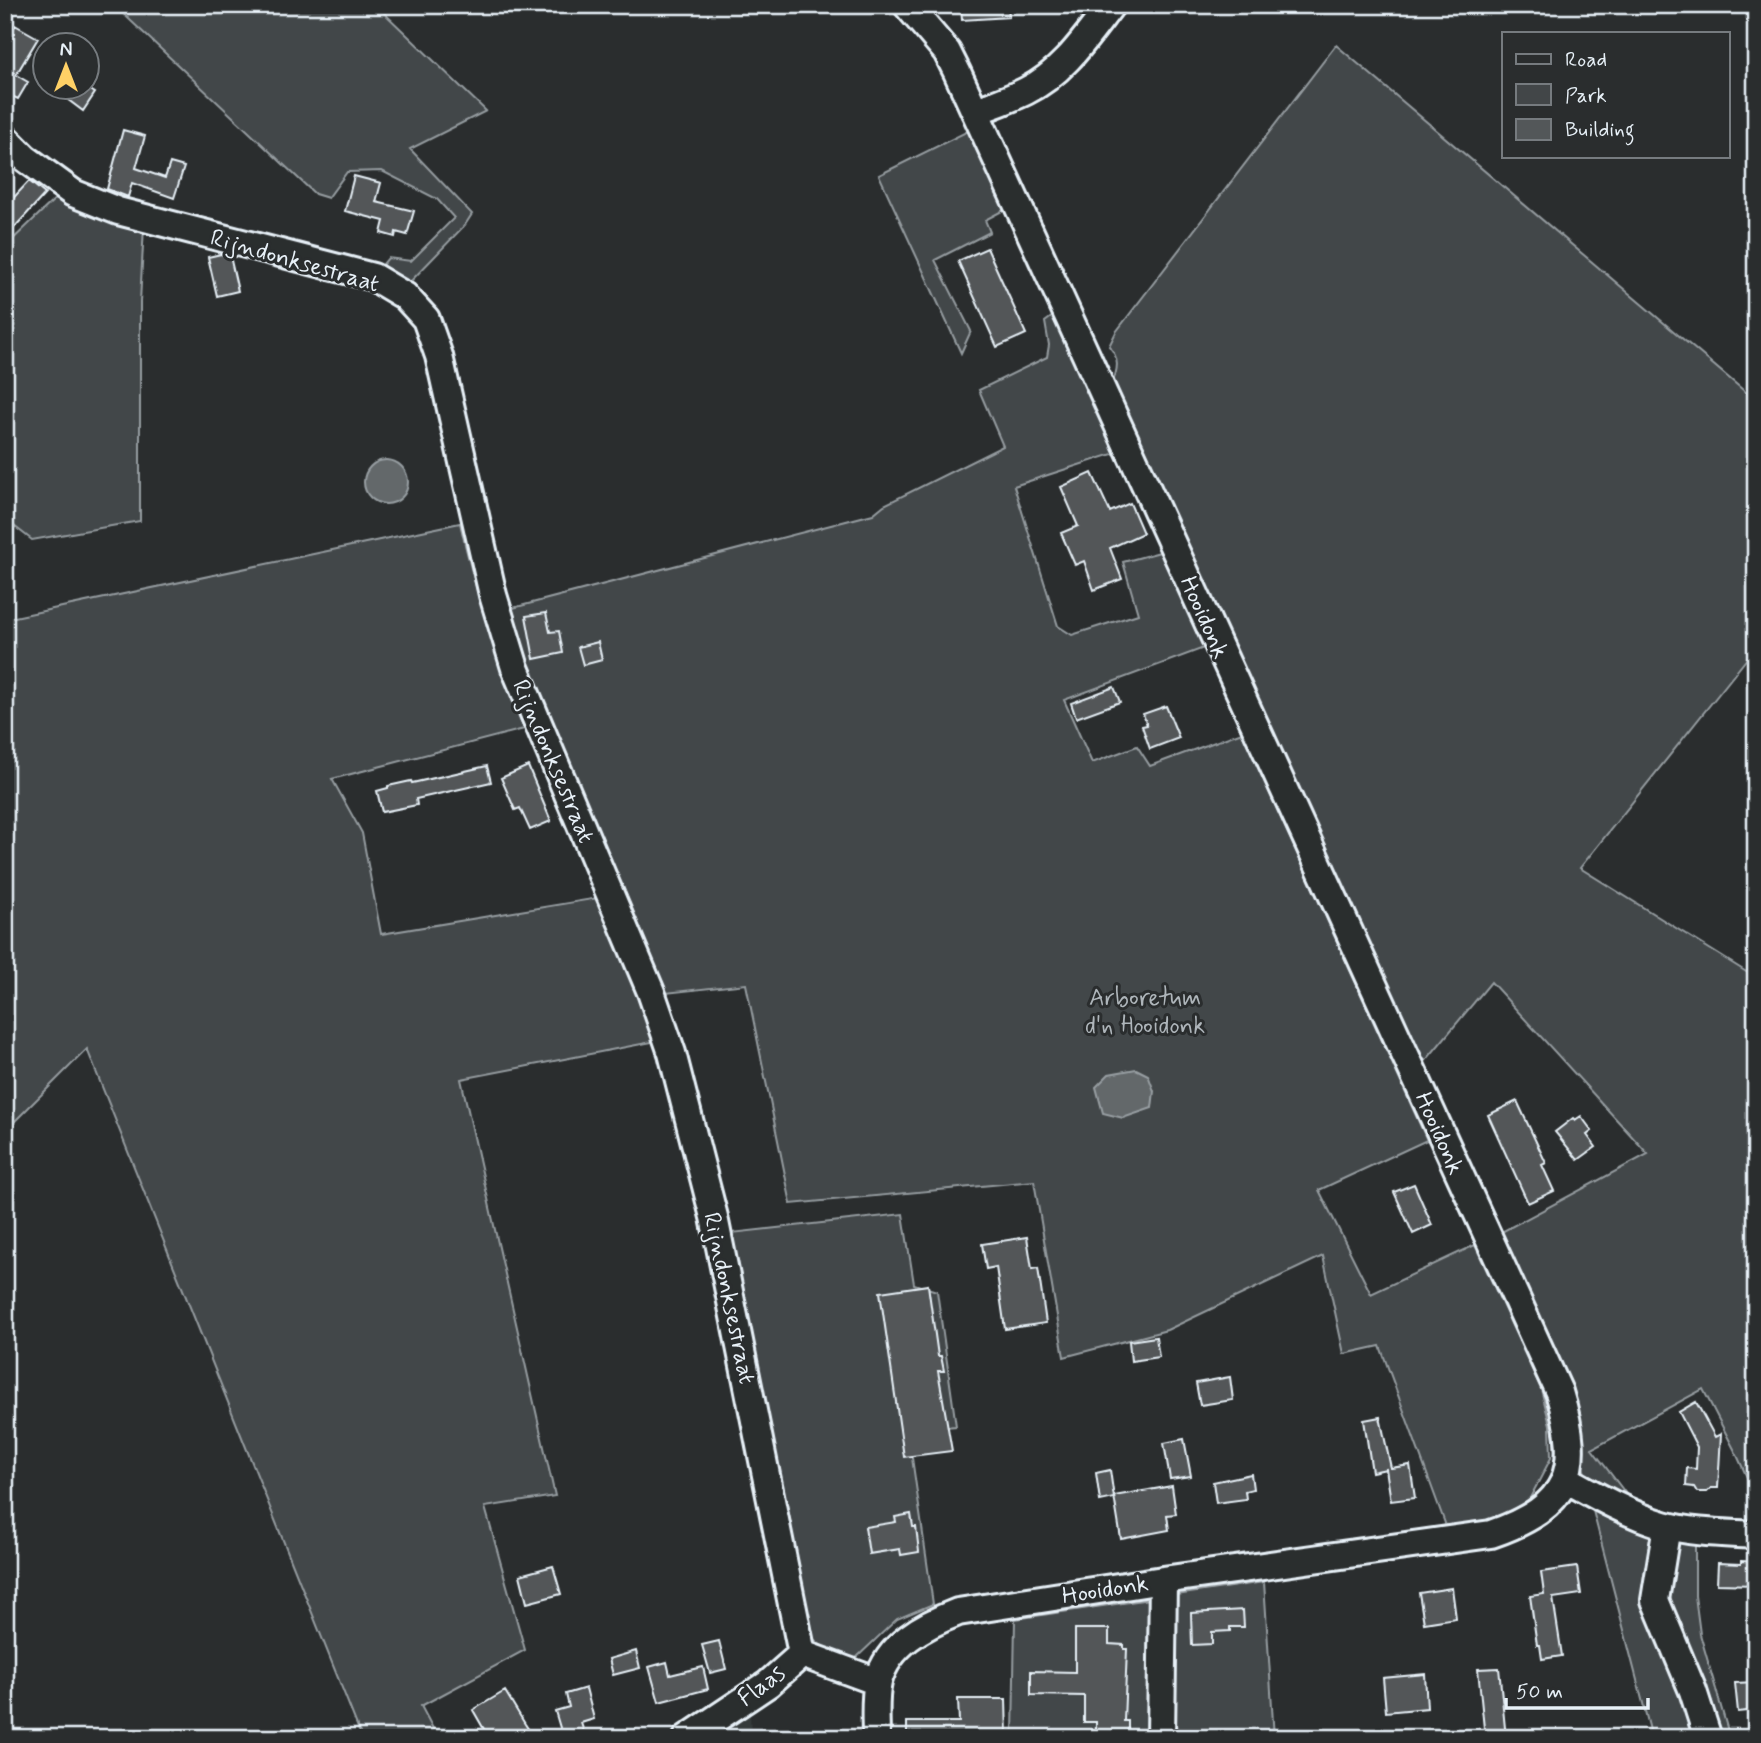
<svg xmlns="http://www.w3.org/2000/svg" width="1761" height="1743" font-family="Mynerve,sans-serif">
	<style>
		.built { fill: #363a3b }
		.green { fill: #424648; stroke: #959ca0; stroke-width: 2 }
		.water { fill: #63686b; stroke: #989fa3; stroke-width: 2 }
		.building { fill: #535759; stroke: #e8f1f8; stroke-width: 2 }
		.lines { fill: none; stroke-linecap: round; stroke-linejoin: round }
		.minor-casing { stroke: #e8f1f8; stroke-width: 32 }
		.minor { stroke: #2a2d2e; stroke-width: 26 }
		.labels { text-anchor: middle; stroke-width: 6; stroke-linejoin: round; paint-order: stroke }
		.street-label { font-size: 24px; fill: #e8f1f8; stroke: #2a2d2e }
		.park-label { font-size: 24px; fill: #aeb5ba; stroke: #2a2d2e }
	</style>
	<rect width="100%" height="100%" fill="#2a2d2e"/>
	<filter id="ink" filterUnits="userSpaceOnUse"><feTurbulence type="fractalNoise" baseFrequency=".0143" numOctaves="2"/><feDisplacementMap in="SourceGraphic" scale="14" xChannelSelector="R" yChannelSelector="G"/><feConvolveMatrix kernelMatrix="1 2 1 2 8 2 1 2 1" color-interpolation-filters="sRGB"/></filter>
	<g filter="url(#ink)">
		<path class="built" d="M750,1712l1,26h-42z"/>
		<path class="green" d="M114,5h272l-5,5 105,101 -76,38 62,65 -7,11 -56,58 -31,-13 10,-12 23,3 43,-43 -17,-19 -55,-28 -35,1 -19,26 -13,-4z
			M1336,45l420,356v246l-176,221 176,110v519l-20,-44 -33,-64 -111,60 41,54 -47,-27 -6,-18 1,-25 -3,-20 -84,-177 154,-82 -157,-172 -73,88 -306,-686c6,-15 8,-25 -3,-38l7,-14z
			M968,131l36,79 -19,10 5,12 -55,28 36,71 -10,22 -82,-178z
			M59,195l85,31 -4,76v219l-108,19 -27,-21v-272z
			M1053,316l63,137 -102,33 44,140 14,9 66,-21 -15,-52 37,-10 44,96 -140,52 28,63 45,-17 13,20 92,-34 185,408 -108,50 52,104 104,-49 66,144 9,36 1,33 -21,40 -15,12 -28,10 -41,6 -66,-180 -36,8 -21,-98 -156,74 -103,27 -30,-176 -243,23 -45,-220 -80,9 -132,-306 -25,-78 364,-95 11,-9 119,-59 -24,-56 68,-33 2,-12 -4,-23z
			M460,523c16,71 37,139 64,206l-192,50 30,54 19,101 217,-36 49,110 10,33 -196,38 94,417 -70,11 40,143 -104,56 17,32h-76l-275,-689 -82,82v-512z
			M903,1214l11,70 23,7 19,135 -48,4 25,174 -36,15 -42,40 -31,-11 -15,-13 -78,-402z
			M1591,1503l104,36v57l5,38 30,104h-78z
			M1264,1582l10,156h-261l2,-119z"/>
		<path class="water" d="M364 482a22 22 0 1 1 44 0a22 22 0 1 1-44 0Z
			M1136,1069l12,6 6,16 -2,17 -29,10 -20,-5 -7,-26 13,-13z"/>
		<path class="building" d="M961,5h47l1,12 -47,3z
			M15,25l23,13 -22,37 12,7 -10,17 -13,-6v-50z
			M75,88h12l8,5 -12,18 -16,-12z
			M123,130l22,6 -9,32 29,10 5,-15 14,4 -10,31 -42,-15 -4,14 -21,-8z
			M354,176l27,7 -5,19 38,9 -7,24 -11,-3 -1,5 -14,-4 3,-12 -39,-10z
			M29,181l16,13 -32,35 -8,-8v-14z
			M987,248l39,86 -29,13 -39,-86z
			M221,254l9,2 8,35 -21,5 -9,-39z
			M1092,473l18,39 20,-9 13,30 -33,15 12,31 -28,11 -10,-29 -9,4 -14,-32 17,-7 -17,-39z
			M546,613l4,19 9,-1 4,22 -29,6 -8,-43z
			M598,642l4,18 -19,5 -5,-18z
			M1114,687l6,15 -44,16 -5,-15z
			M1166,706l13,32 -29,11 -8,-23 5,-1 -4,-11z
			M487,766l4,16 -75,17 1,6 -35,7 -5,-21 11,-3v-2l23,-5 1,2z
			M528,766l23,55 -21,9 -10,-22 -5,2 -14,-32z
			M1517,1101l29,62 -4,2 12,26 -26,12 -40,-88z
			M1581,1116l11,15 -5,4 9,12 -18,13 -23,-28 18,-14 2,2z
			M1414,1184l18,41 -19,9 -19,-42z
			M1027,1237l5,32 6,-1 8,55 -41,6 -9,-62 -10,2 -4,-25z
			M928,1285l10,71h3l3,15h-6l14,80 -48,6 -24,-165z
			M1156,1337l3,20 -28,4 -2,-20z
			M1230,1377l3,23 -33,5 -4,-22z
			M1696,1402l19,35 6,-3 -3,54h-7l-4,4h-10l-3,-5 -8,-1 1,-18 9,1 1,-22 -18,-35z
			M1380,1417l11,51 19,-3 5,33 -24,3 -5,-32 -14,3 -8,-52z
			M1184,1439l7,37 -21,3 -6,-36z
			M1110,1470l4,28 -14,3 -4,-28z
			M1251,1474l2,15 -8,2 1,8 -30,4 -3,-21z
			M1172,1486l4,28 -9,1 2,15 -48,9 -7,-43z
			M911,1514l2,13h3l3,25 -18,3 -1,-6 -31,5 -4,-27 31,-5 -1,-5z
			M1741,1561l15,1v23l-39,-1 1,-21 23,1z
			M553,1566l8,28 -34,9 -7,-28z
			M1577,1567l4,27 -28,4 9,58 -20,3 -2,-14h-3l-7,-49 14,-2 -3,-22z
			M1452,1588l4,30 -32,5 -5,-30z
			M1243,1610l1,17h-14v4l-18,1v12l-20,1 -1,-32z
			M1075,1629h34v15l15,1v4h3l-3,72h4v17h-32v-16h-12v-26l-53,-1v-24l44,1z
			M719,1641l7,28 -16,4 -8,-28z
			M636,1651l4,17 -27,7 -4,-16z
			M667,1662l3,13 33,-8 5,22 -49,13 -10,-35z
			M1499,1668l7,70h-21l-7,-69z
			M1425,1674l2,34 -41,4 -3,-34z
			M1756,1682v28l-18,2 -3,-29z
			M586,1688l8,31 -13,4 3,9 -21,6 -8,-27 14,-4 -3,-13z
			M505,1691l20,33 9,14h-45l-16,-28z
			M958,1699h48l1,39h-100v-16h52z"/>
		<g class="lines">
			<defs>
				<path id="minor" d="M975,112c17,-7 35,-13 51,-21 37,-18 61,-55 85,-86
					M5,138l20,20 48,35 45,18 255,66 32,19 21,23 13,37 54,239 22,73 136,324 21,61 42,164 88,437
					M1566,1479c30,17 64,36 98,46 29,8 62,8 92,10
					M1667,1526l-12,74 38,91 15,47
					M802,1654l76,28
					M687,1738l81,-54 34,-30
					M876,1738c0,-18 -2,-39 2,-56 10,-38 46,-57 80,-70l205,-32 328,-46c79,-27 92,-64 68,-142l-602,-1320 -10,-20 -40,-47
					M1161,1738l2,-158"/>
			</defs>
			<use href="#minor" class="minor-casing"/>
			<use href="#minor" class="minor"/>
		</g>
	</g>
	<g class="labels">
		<g class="street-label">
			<text transform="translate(295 260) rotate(16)" y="8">Rijndonksestraat</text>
			<text transform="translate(1205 617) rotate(66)" y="8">Hooidonk</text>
			<text transform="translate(554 761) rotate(67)" y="8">Rijndonksestraat</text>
			<text transform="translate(1440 1133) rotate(66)" y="8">Hooidonk</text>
			<text transform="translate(730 1298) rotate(78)" y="8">Rijndonksestraat</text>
			<text transform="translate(1105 1589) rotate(-9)" y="8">Hooidonk</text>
			<text transform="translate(761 1685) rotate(-37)" y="8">Flaas</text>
		</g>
		<g class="park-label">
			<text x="1145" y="1005">Arboretum<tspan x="1145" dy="28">d'n Hooidonk</tspan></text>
		</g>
	</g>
	<rect width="1761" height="1743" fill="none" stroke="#2a2d2e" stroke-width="28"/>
	<rect x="14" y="14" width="1733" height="1715" fill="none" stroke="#e8f1f8" stroke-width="2.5" filter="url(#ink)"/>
	<rect x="1502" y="32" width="228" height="126" fill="#2a2d2e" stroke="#767b7f" stroke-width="2"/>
	<rect x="1516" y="54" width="35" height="10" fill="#2a2d2e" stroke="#767b7f" stroke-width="2"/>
	<text x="1565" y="66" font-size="21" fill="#e8f1f8">Road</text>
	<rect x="1516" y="84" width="35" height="21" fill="#424648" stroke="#767b7f" stroke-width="2"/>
	<text x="1565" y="102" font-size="21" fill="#e8f1f8">Park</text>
	<rect x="1516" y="119" width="35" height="21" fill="#535759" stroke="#767b7f" stroke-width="2"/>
	<text x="1565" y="136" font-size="21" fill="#e8f1f8">Building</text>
	<g transform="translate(66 66)"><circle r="33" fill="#2a2d2e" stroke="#767b7f" stroke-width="2"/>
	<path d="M0-5L12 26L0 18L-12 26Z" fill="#ffd166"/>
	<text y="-10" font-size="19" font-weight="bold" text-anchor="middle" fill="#e8f1f8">N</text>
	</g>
	<path d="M1506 1698v10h142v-10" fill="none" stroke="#e8f1f8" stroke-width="3.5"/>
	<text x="1516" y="1698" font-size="21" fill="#e8f1f8" stroke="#2a2d2e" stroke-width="5" paint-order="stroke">50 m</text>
</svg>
